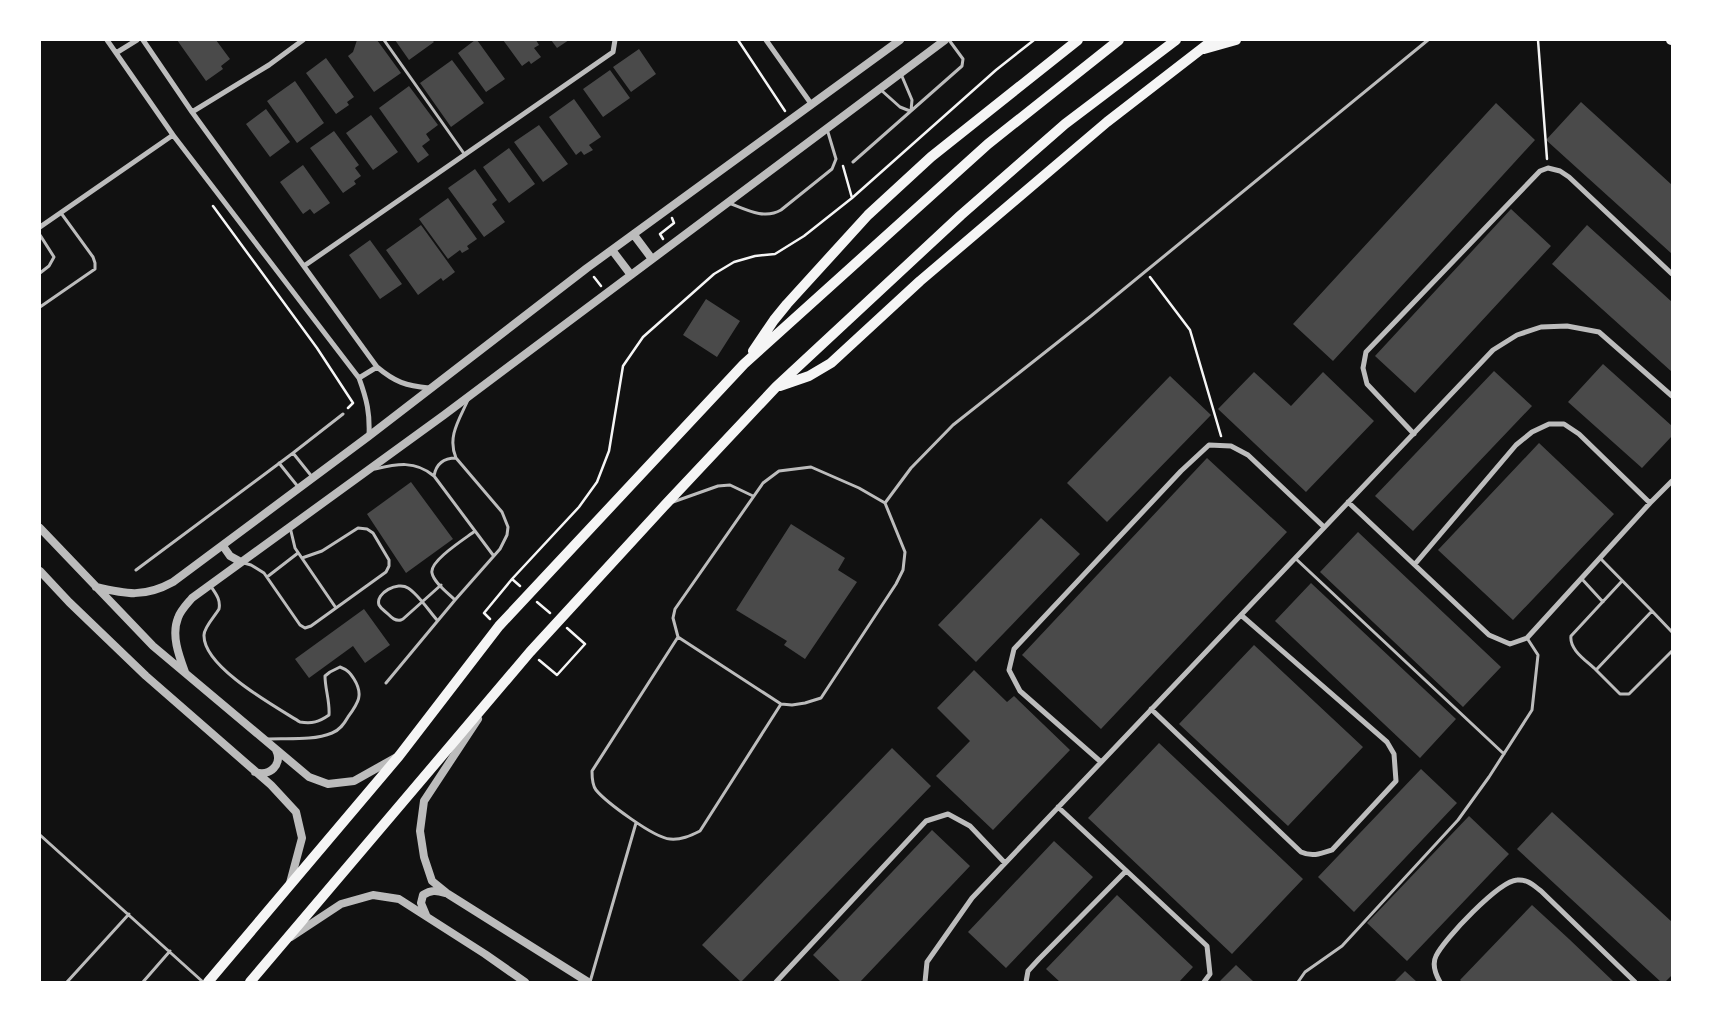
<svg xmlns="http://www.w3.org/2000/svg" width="1712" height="1022" font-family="Lora,serif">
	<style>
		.building { fill: #4a4a4a }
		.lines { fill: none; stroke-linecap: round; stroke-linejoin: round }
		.path { stroke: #f5f5f5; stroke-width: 2.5 }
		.service { stroke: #bcbcbc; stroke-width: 3 }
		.minor { stroke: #bcbcbc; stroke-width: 5 }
		.tertiary { stroke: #bcbcbc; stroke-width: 8 }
		.primary { stroke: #f5f5f5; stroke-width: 10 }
	</style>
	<rect width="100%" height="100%" fill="#111"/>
	<path class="building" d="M177,40h39l14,19 -9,7 2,3 -17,12z
		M357,40h20l24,33 -27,19 -26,-36 5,-4z
		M395,40h37l2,2 -25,18z
		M475,40h2l28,39 -19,13 -28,-39z
		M503,40h33l3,5 -5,3 7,9 -10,7 -2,-3 -7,5z
		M551,40h18l-12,8z
		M639,49l17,25 -25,18 -18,-25z
		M326,58l28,39 -7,5 2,3 -13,9 -30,-41z
		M452,60l32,43 -33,24 -31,-44z
		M610,70l20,28 -27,19 -20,-28z
		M295,81l29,42 -27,20 -30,-42z
		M409,86l29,39 -12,9 4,6 -8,6 7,9 -11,8 -39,-55z
		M574,99l27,38 -12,8 4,5 -9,5 -3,-4 -5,4 -27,-38z
		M1581,102l91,83v69l-126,-114z
		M1496,103l39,37 -202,221 -40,-37z
		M266,109l24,33 -20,15 -24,-33z
		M371,115l27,37 -25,18 -27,-37z
		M539,125l29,39 -25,18 -29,-40z
		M334,131l25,34 -4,3 6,8 -7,5 2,3 -13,9 -33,-45z
		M509,148l26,36 -26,19 -26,-36z
		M303,165l27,38 -16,11 -4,-5 -7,5 -23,-32z
		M475,169l22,31 -5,4 13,18 -21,15 -36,-49z
		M448,198l29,41 -10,7 2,3 -7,4 -2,-3 -12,9 -29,-40z
		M1511,209l40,37 -136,147 -40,-37z
		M421,225l34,47 -12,9 -2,-3 -23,17 -32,-45z
		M1587,225l85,77v70l-120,-108z
		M370,240l32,44 -22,15 -31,-44z
		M706,299l34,22 -23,36 -34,-22z
		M1603,364l69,62v10l-30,32 -74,-66z
		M1494,371l38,35 -119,125 -38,-35z
		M1254,372l37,34 32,-34 51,49 -68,71 -88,-83z
		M1170,376l41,39 -104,107 -40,-39z
		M1539,443l75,71 -101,106 -75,-70z
		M1207,458l80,74 -186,197 -79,-74z
		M411,482l42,57 -47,34 -39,-59z
		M1041,518l39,36 -104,108 -38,-37z
		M791,524l54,34 -7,12 19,12 -52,77 -21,-14 3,-4 -51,-31z
		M1358,532l143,135 -38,40 -143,-135z
		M1311,583l145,136 -36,39 -145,-137z
		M364,609l26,36 -25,18 -12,-17 -44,32 -14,-19z
		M1254,645l109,102 -75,79 -109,-102z
		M974,670l33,32 7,-6 56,54 -77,80 -57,-54 34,-35 -33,-33z
		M1159,743l144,136 -71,75 -144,-136z
		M892,748l39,38 -190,196 -39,-37z
		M1421,769l36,34 -103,109 -36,-35z
		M1552,812l120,110v53l-7,7h-4l-144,-133z
		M1469,816l40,38 -102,107 -40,-38z
		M932,830l38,36 -110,116h-19l-28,-27z
		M1054,841l39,36 -87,91 -38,-36z
		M1117,895l76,72 -14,15h-119l-14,-13z
		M1532,905l37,34 45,43h-152l-2,-2z
		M1236,965l18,17h-35z
		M1405,971l12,11h-23z"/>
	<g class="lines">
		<path class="path" d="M738,40l47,71
			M1538,40l9,119
			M843,166l9,32
			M213,206l104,142 36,55 -5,5
			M663,239l-3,-5 14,-11 -2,-5
			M594,277l7,9
			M1150,277l40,53 31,106
			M512,579l8,7
			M537,602l13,11
			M490,619l-6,-6 28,-34 67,-72 18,-25 12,-31 14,-85 20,-29 71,-63 20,-12 21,-6 20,-2 29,-18 48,-38 144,-128 38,-30
			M539,660l18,15 28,-31 -18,-16"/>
		<path class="service" d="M384,40l81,115
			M901,74l11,26 -1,11
			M881,90l19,17 10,4
			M853,162l109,-96 1,-7 -14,-19
			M729,203c16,6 35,17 52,7l51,-41 4,-10 -9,-30
			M40,235l14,22 -5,9 -9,7
			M40,307l55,-38v-6l-2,-6 -32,-44
			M293,453l20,25
			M279,463l20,25
			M811,467l48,21 26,15 20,49 -2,18 -7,14 -75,114 -16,5 -13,2 -11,-1 -103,-67 -5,-19 2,-9 88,-126 16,-12z
			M375,469c22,-5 40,-9 59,7l59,79
			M434,476c2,-12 10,-18 22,-18
			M673,502l45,-16 12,-1 23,11
			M885,503l26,-35 42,-43 138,-109 337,-276
			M302,558l20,-7 36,-23 9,1 6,4 16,27v6l-3,6 -50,36
			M1295,558l209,196
			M1600,558l52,53 -56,59c-9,-9 -27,-20 -25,-34l51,-55
			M244,563l7,2 13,8 36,52 5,3 6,-2 25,-18 -41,-60 -5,-21
			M136,570l157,-117 50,-39
			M267,577l31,-24
			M1581,578l22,24
			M210,585c5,8 11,14 9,24 -4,7 -15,18 -15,26 -1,32 72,72 96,87 12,2 19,0 29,-7 1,-14 -4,-26 -4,-39l5,-4 10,-5c8,3 10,6 14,12 10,16 4,24 -6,38 -4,7 -8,13 -16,16 -19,8 -45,5 -66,6
			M455,600c-7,-7 -21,-17 -23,-27 -3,-12 34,-35 43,-42
			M1652,611l20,21
			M437,620c-8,-9 -19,-26 -29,-32 -10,-7 -33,5 -29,17 2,4 6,6 9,9 4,4 7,7 13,6l2,-1 38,-34
			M678,637l-86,134c0,6 0,14 4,19 10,12 58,48 74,49 11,1 20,-3 30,-8l81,-127
			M1596,670l24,24h9l43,-43
			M386,683l69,-83 45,-51 7,-14 1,-8 -6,-15 -46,-54c-9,-21 3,-38 12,-58
			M40,835l163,147
			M67,982l62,-68
			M143,982l27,-31
			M590,982l46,-159
			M1298,982l7,-10 37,-26 116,-126 31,-43 43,-67 6,-55 -11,-17"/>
		<path class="minor" d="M107,40l66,95 186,243c8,22 11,35 10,58
			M143,40l49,72 185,255c18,15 29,19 52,21
			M766,40l46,65
			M116,53l21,-13
			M192,112l77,-47 34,-25
			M40,227l133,-92
			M304,266l309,-214 2,-12
			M359,378l18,-11
			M1414,434l-47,-50 -4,-16 3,-16 174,-181 8,-3 12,3 9,6 103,97
			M1348,502l141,133 21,9 17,-6 123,-135 22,-22
			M1415,564l101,-119 16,-13 17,-8h15l15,10 71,69
			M1151,709l150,143c11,5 19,2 31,-2l64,-69 -2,-27 -7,-12 -146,-127
			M1101,762l-81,-71 -11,-21 5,-21 167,-178 28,-26 22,1 17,9 76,72
			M1058,807l149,139 3,28 -6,8
			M776,982l150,-161 22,-7 22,12 35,37
			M925,982l2,-20 45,-64 521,-548 24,-15 24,-8 26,-1 32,6 73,64
			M1026,982l2,-11 11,-12 87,-88
			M1440,982c-4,-7 -8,-18 -4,-26 8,-17 63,-75 81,-76 10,-1 16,5 24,11l94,91"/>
		<path class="tertiary" d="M634,235l18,24
			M612,250l19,25
			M40,528l113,118 156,131 19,7 26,-3 41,-23
			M223,546l7,10 11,6
			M40,571l29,31 77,74 125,109 25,27 6,26 -12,45
			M96,587c30,7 48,11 77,-5l196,-146 218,-168 313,-228
			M185,672c-6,-16 -14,-37 -7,-54 2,-7 9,-14 14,-20l252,-183 501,-375
			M478,719l-54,82 -4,30 4,26 8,24 16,13 140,88
			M255,772c15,5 28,-8 21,-22
			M426,915l-5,-12 2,-8c8,-5 13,-5 22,-2
			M291,937l50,-33 32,-9 26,4 86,55 40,28"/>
		<path class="primary" d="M1671,40h1
			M1204,49l32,-9
			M753,351l21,-31 13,-16 81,-89 63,-58 147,-117
			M780,386l29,-10 22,-13 89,-82 187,-159 106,-82
			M208,982l191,-226 100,-130 245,-262 244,-220 131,-104
			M250,982l280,-330 136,-148 110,-117 185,-172 104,-91 111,-84"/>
	</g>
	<rect width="1712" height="1022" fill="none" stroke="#ffffff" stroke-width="82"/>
</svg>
